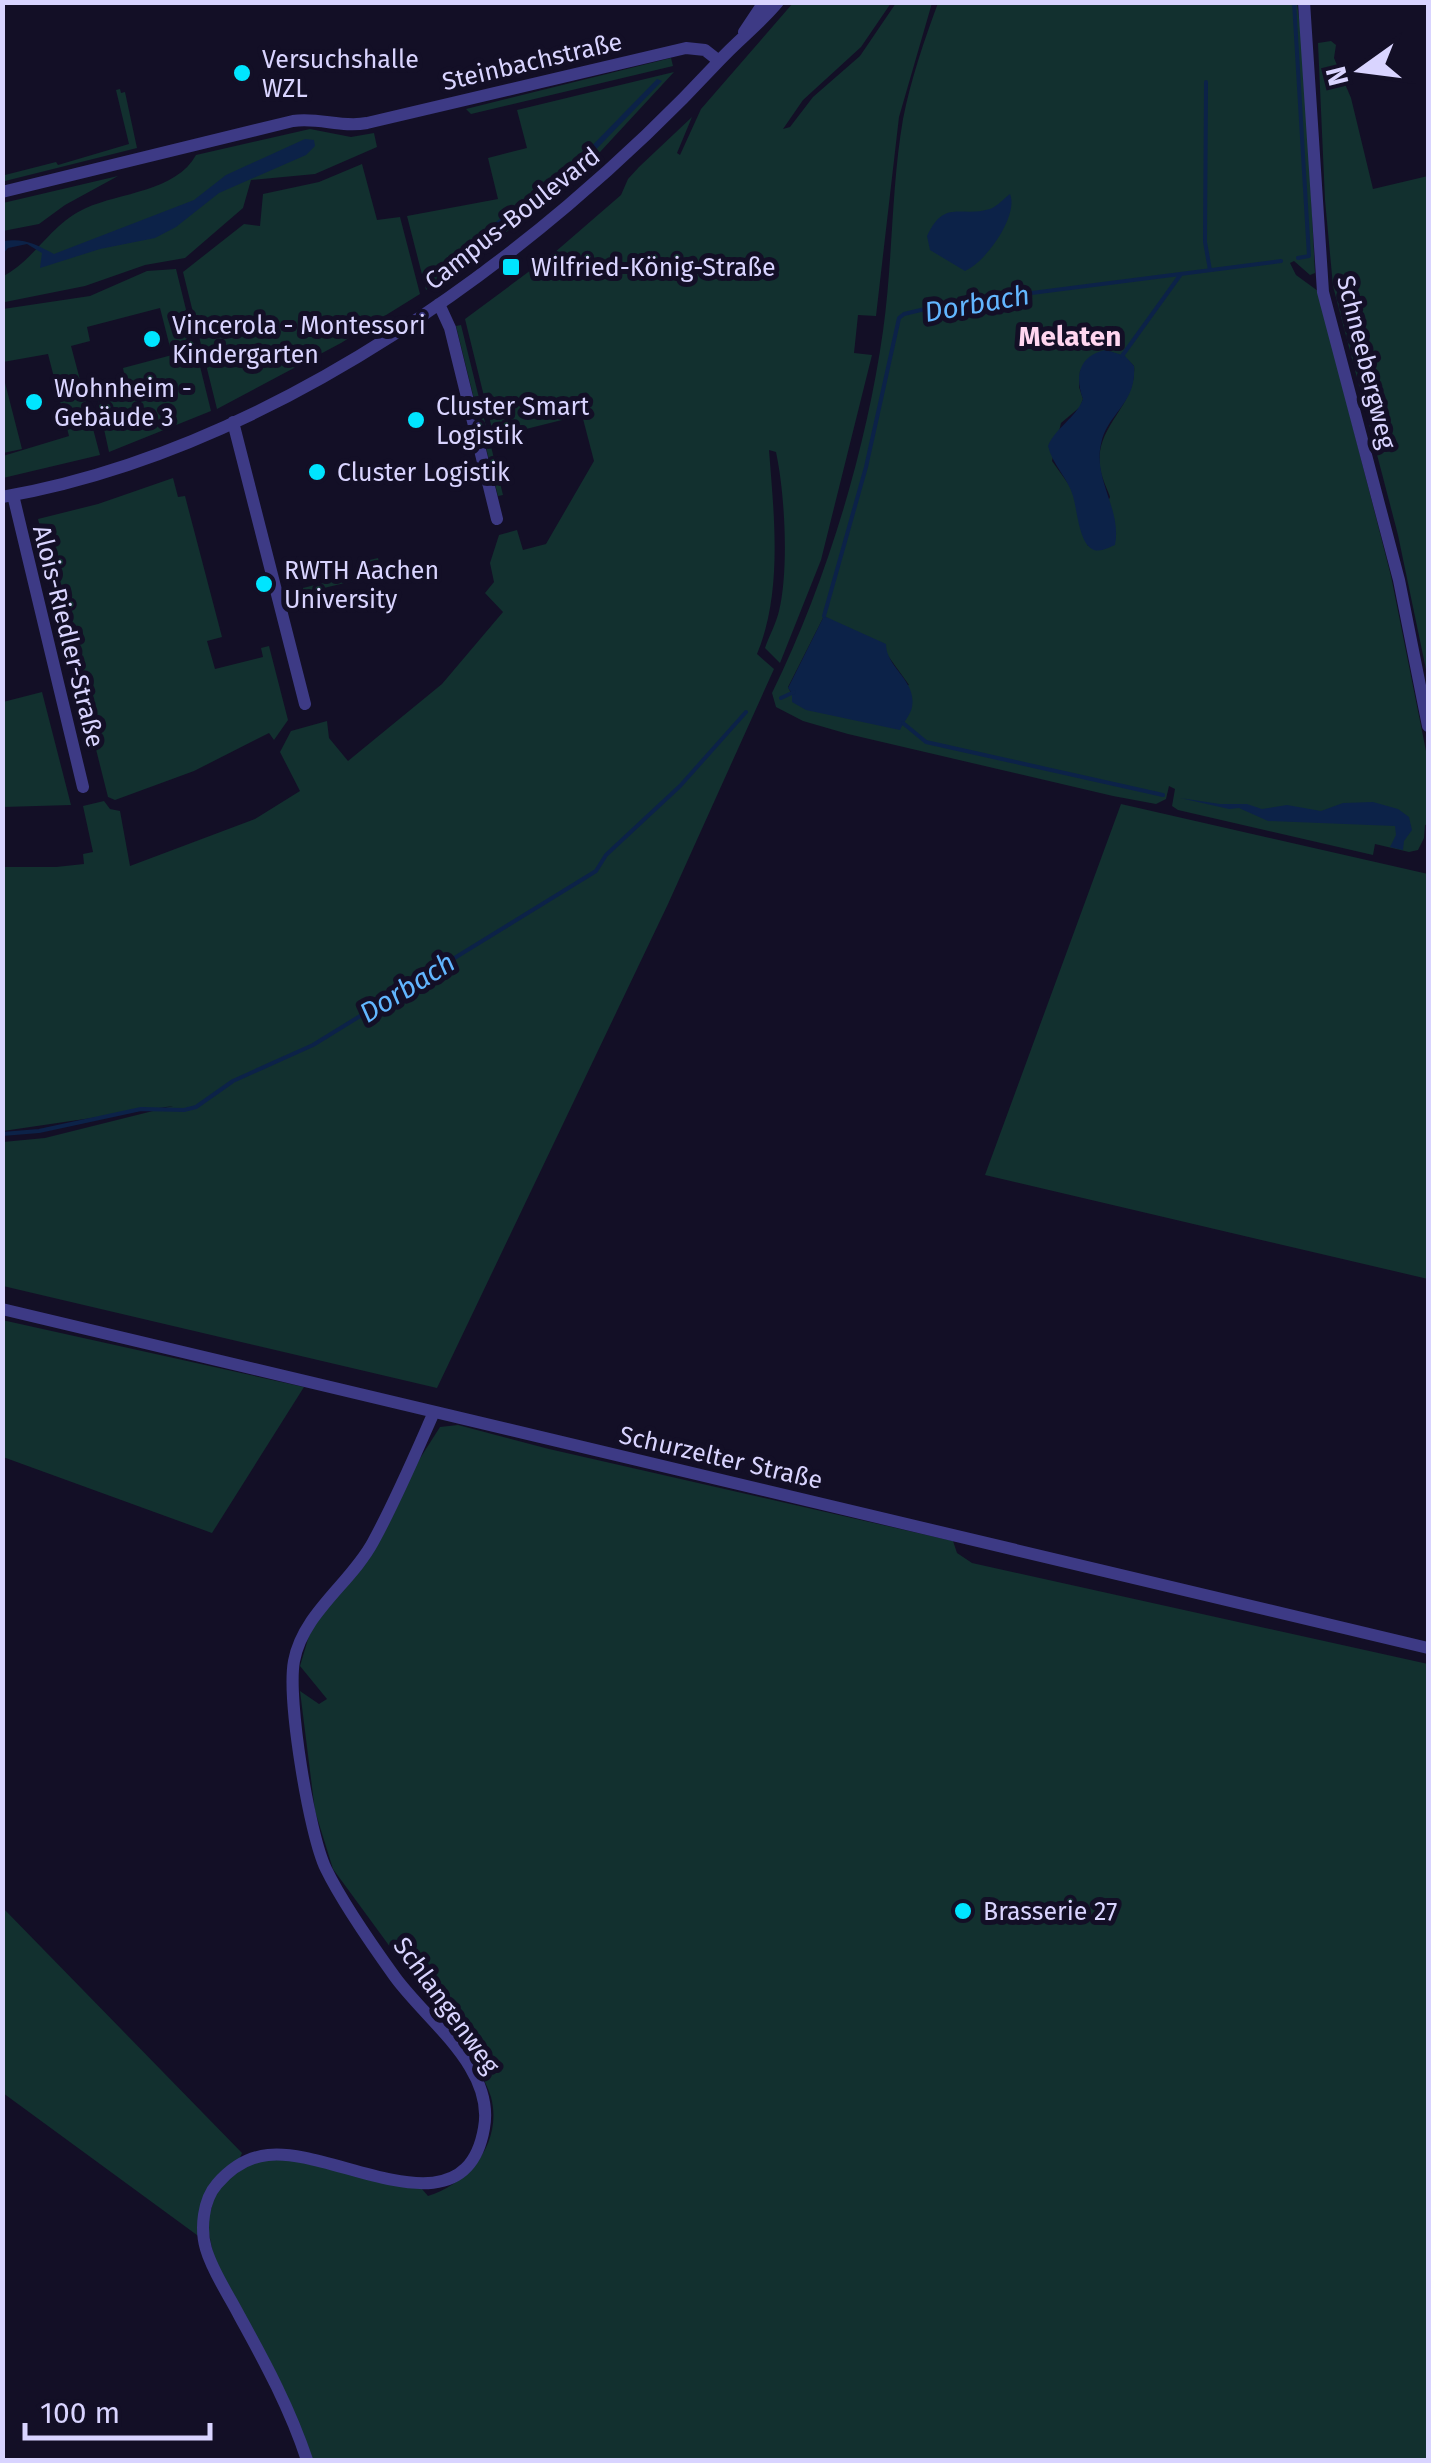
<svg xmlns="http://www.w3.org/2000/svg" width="1431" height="2463" font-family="'Fira Sans',sans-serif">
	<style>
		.green { fill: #12302f; fill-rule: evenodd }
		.water { fill: #0c2248 }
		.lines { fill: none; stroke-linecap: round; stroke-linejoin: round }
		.stream { stroke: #0c2248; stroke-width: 4 }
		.minor { stroke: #3d3a85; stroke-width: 12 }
		.poi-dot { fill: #00e5ff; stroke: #130f26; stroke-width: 4 }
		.labels { text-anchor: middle; stroke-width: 10; stroke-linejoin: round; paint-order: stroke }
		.poi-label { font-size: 25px; fill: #d9d4ff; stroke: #130f26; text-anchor: start }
		.street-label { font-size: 25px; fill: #d9d4ff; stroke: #130f26 }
		.water-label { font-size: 28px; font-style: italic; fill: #62b6ff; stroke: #130f26 }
		.neighbourhood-label { font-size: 28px; font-weight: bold; fill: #ffd6f0; stroke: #130f26 }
	</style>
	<rect width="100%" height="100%" fill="#130f26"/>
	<path class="green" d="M793,3h98l-30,44 -58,53 -20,29 7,-2 23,-30 47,-41 36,-53h36l-33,114 -23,199 -18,-1 -4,38 18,2 -51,205 -41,103 -15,-15c4,-12 11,-24 14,-37 10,-41 6,-117 -3,-159l-7,-2c5,65 14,142 -12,204l17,15 -106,235 -231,484 -434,-102v-144l42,-4 128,-32 -170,25v-264h53l28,-3 -1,-10 10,-2 -10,-46 21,-5 6,8 10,2 10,55 125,-47 45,-28 -20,-39 11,-21 36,-10 2,17 19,23 94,-77 61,-72 -18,-19 9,-11 -4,-19 9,-28 18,-5 6,20 23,-6 48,-83 -12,-46 -88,22 -29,-118 89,-66 67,-58 7,-16 11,-12 53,-50 -15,36 3,2 21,-46z
		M938,3h359l7,52 11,218 -5,2 -16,-14 -4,2 6,12 22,16 73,285 37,185v63l-3,1 -1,13 -6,12 -9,2 -34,-8 -2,11 -195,-45 -6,-4 3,-17 -6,-3 -3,13 -10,5 -43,-8 -265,-62 -45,-13 -27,-14 -4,-14c54,-110 94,-242 111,-362 10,-71 8,-142 20,-212 8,-40 21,-78 35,-116zM1106,350l19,7 9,9c3,40 -40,60 -34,101 1,10 7,21 10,30l-22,49 -16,-57 -20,-28 9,-38 19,-16 3,-8 -4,-12 1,-16zM824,616l62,37 23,32 -116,12 -5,-10z
		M1331,41l5,4 -2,13 17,40 22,91 55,-13v503l-30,-144 -65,-249 -8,-86 -7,-157z
		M671,58l2,8 -202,48 -5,-5z
		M674,72l-86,93 -84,69 -78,56 -19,-74 91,-17 -10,-41 39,-10 -10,-38z
		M120,89l1,4 4,-1 12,56 -132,33 -2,-12 2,6 51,-13 2,3 71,-21 -13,-54z
		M310,129l41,8 23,-4 3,14 -62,27 -64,6 -8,28 -58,50 -40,7 -60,21 -80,16 -3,-25c34,-18 48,-53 84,-69 33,-15 91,-17 110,-53z
		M362,164l15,56 23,-3 20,77 -79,49 -124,66 -34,-137 61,-48 16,2 3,-32 56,-12z
		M118,176l-53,29 -26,19 -36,7v-28z
		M176,269l35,142 -102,41 -14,-64 30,-10 -2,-10 49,-13 -12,-47 -73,19 3,14 -19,5 29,109 -97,23v-22l66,-20 -21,-82 -45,8v-53l87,-13 57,-25z
		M461,325l42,170 -5,1 -42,-170z
		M3,375l19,74 -19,4h-1z
		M173,478l5,19 7,-1 37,141 -15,4 8,28 48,-12 -2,-9 8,-2 19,74 -14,20 -5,-7 -75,38 -79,29 -7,-3 -70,-278 60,-15z
		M378,558l4,16 -87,21v-5l68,-17 -2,-11z
		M42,692l29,113 -68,2v-105z
		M1121,804l307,70v405l-443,-104z
		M2,1320l302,67 -92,146 -209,-76z
		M458,1425l91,24 404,92 4,12 15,10 456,101v796h-1118l-94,-193 -9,-43 9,-32 19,-23 41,-12 146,32 6,7c41,-13 75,-53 63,-99 -3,-10 -9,-20 -13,-30l-145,-198 -18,-58 -15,-120 19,13 8,-5 -27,-33 11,-37 129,-202z
		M3,1908l239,245 -3,7 -16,11 -22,67 -198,-145z"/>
	<path class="water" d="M657,79l5,2 -80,83 -148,113h-4l-1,-4 152,-116z
		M305,139l9,1 1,6 -9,9 -87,38 -43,34 -21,11 -55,11 -60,19 2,-15 -15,-9 -19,4 -5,6v-13c22,-3 32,3 51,13l140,-54 32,-25z
		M1010,194c9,21 -24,68 -45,77l-35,-21 -3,-14c18,-38 33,-18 63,-27 8,-3 13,-10 20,-15z
		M1106,350l19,6 9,10c3,38 -27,47 -33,78 -8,36 21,65 14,101 -7,3 -16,8 -23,4 -13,-7 -15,-40 -19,-53 -5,-18 -20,-30 -25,-50 8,-19 28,-28 35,-47 -9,-24 -3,-44 23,-49z
		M824,616l62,28c0,24 31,36 26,63 -1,7 -9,16 -12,23l-94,-20 -14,-8v-9l-4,-5z
		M1180,798l40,6h27l15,5 25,-4 34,6 22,-8 30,-1 25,7 11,8 3,13 -8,11 -1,9 -13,-3 6,-12 -1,-9 -127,-5 -29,-13 -10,1z"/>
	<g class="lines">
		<path class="stream" d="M1294,2l15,254 -11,2
			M1206,82l-1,160 5,28
			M1122,356l59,-82
			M824,616l42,-149 33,-149 5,-4 42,-10 335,-43
			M781,698l13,-6
			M903,723l23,19 237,53
			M2,1134l37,-3 102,-22 43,1 12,-3 37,-26 80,-36 283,-174 10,-16 74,-69 66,-74"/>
		<path class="minor" d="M1304,2l19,290 76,288 29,146
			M744,32l20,-30
			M2,192l291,-71c26,-4 48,7 74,2l319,-75 19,2 14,11
			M439,304l11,24 47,191
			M233,422l72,282
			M13,495l70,292
			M2,497c269,-47 535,-240 717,-436 19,-21 41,-37 59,-59
			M2,1309l1426,339
			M307,2460c-17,-51 -41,-96 -67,-143 -11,-22 -27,-44 -34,-68 -6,-20 -3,-49 11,-65 13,-15 31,-27 51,-29 66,-8 197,84 216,-27 11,-60 -57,-107 -89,-151 -23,-32 -52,-73 -69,-108 -17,-35 -39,-170 -32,-208 9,-48 57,-78 79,-119 23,-42 42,-87 61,-130"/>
	</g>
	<g class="poi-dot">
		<circle cx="242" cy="73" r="10"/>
		<rect x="501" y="257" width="20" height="20" rx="5"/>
		<circle cx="152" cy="339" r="10"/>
		<circle cx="34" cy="402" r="10"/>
		<circle cx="416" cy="420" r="10"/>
		<circle cx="317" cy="472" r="10"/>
		<circle cx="264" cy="584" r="10"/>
		<circle cx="963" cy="1911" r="10"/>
	</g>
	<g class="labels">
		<g class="poi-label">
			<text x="262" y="68">Versuchshalle<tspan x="262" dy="29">WZL</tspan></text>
			<text x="531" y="276">Wilfried-König-Straße</text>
			<text x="172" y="334">Vincerola - Montessori<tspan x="172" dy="29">Kindergarten</tspan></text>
			<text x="54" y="397">Wohnheim -<tspan x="54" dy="29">Gebäude 3</tspan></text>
			<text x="436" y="415">Cluster Smart<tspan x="436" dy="29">Logistik</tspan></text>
			<text x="337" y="481">Cluster Logistik</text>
			<text x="284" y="579">RWTH Aachen<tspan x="284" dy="29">University</tspan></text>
			<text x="983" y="1920">Brasserie 27</text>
		</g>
		<g class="street-label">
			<text transform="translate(532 61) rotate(-13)" y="9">Steinbachstraße</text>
			<text transform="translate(512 218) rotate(-38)" y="9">Campus-Boulevard</text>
			<text transform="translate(1367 362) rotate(76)" y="9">Schneebergweg</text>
			<text transform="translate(69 636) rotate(76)" y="9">Alois-Riedler-Straße</text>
			<text transform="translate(721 1457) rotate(13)" y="9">Schurzelter Straße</text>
			<text transform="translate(447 2005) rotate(54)" y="9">Schlangenweg</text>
		</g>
		<g class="water-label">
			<text transform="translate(977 303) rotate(-10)" y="10">Dorbach</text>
			<text transform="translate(407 987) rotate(-32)" y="10">Dorbach</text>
		</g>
		<g class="neighbourhood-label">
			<text x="1070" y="346">Melaten</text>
		</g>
	</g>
	<rect width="1431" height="2463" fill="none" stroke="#d9d4ff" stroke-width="10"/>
	<g transform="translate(1361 70) rotate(256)" stroke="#130f26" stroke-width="8" paint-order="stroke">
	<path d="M0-8L18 38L0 25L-18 38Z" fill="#d9d4ff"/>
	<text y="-15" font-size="28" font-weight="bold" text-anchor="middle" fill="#d9d4ff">N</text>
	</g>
	<path d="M25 2423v15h185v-15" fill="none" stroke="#d9d4ff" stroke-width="5"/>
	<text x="40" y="2423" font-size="30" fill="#d9d4ff" stroke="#130f26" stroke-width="8" paint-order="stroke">100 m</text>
</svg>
